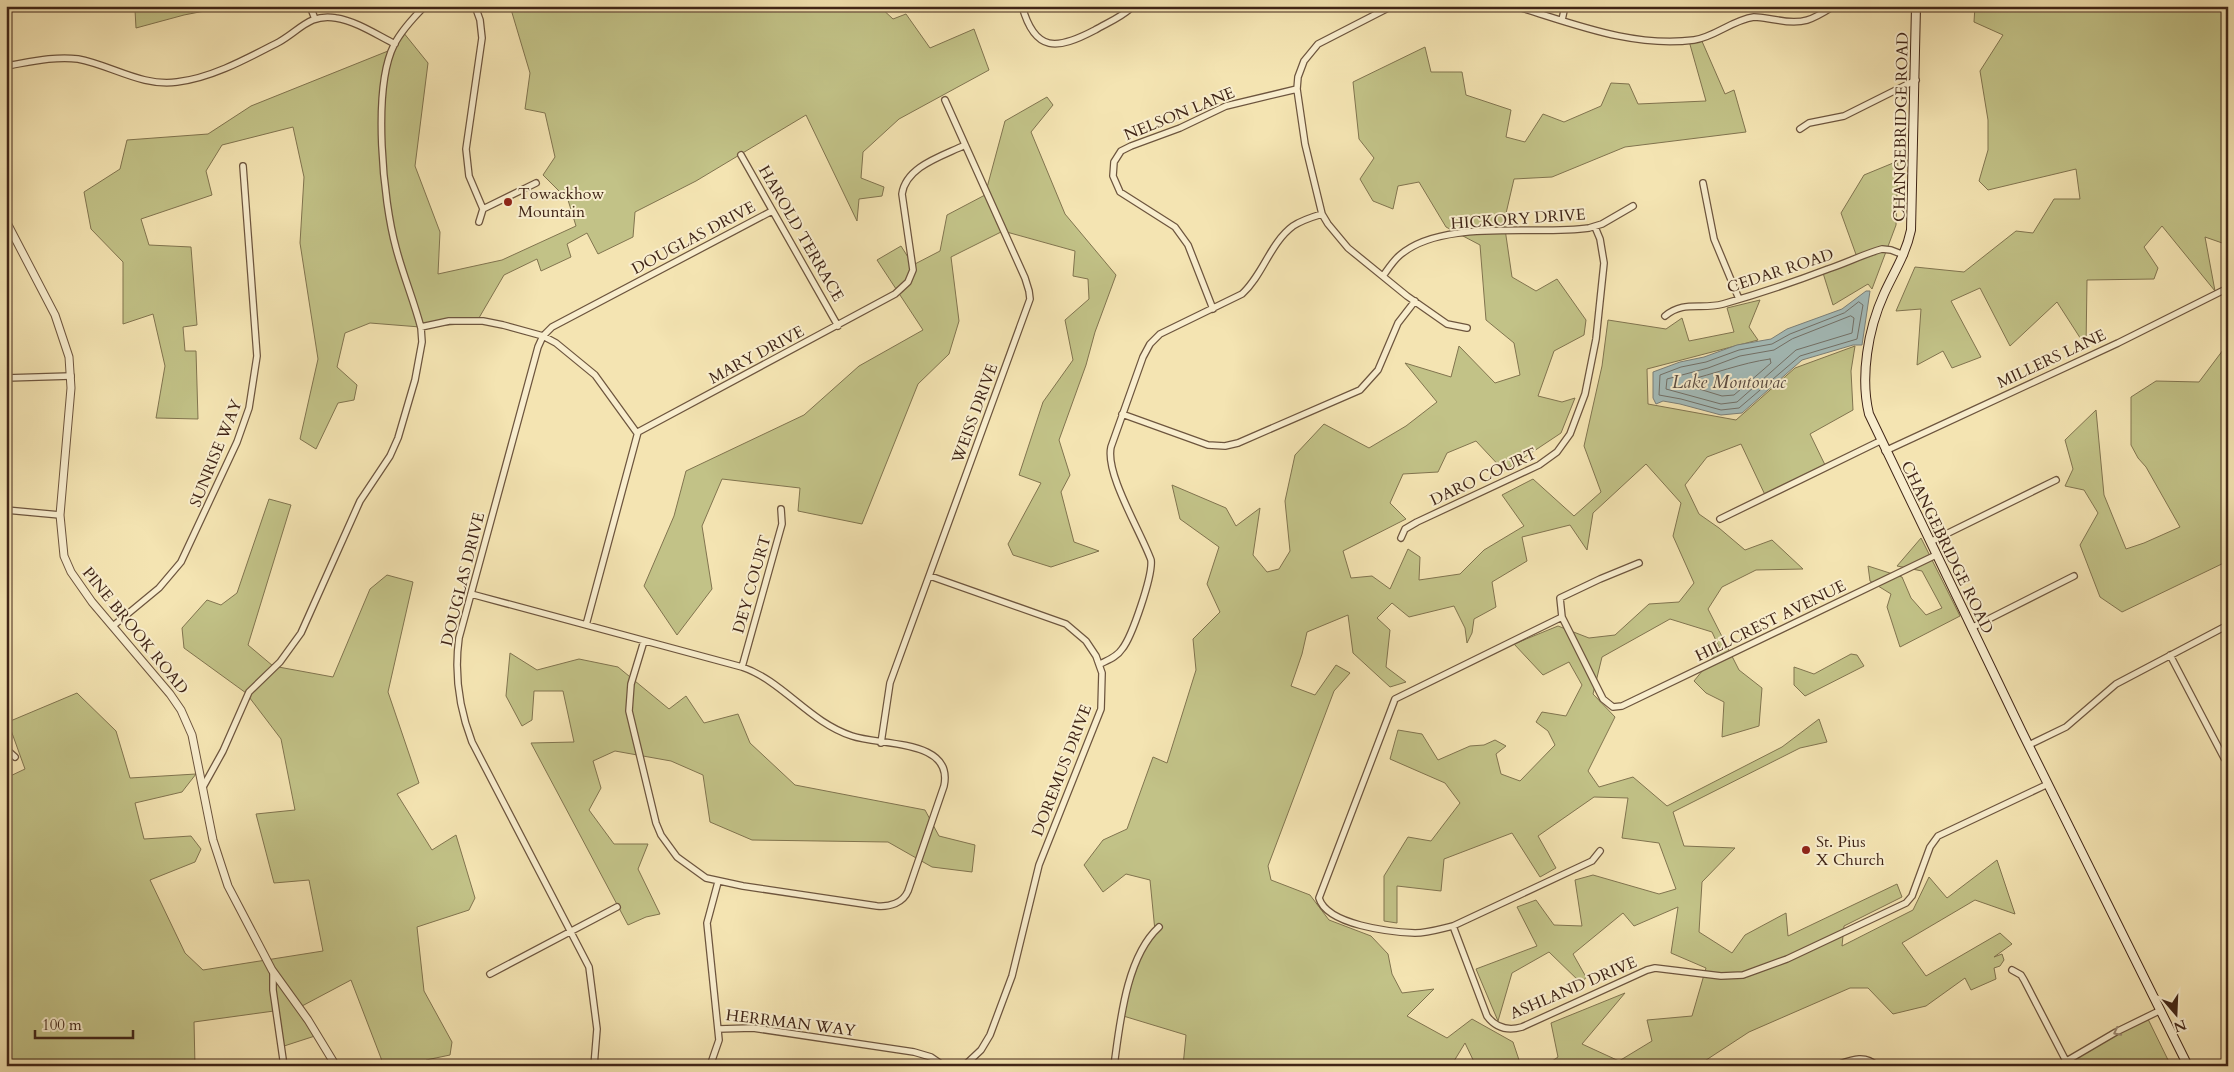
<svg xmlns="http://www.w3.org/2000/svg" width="2234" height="1072" font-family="Cardo,serif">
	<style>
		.green { fill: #c2c287; stroke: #81744f }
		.water { fill: #a3bbb9; stroke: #7b7f78 }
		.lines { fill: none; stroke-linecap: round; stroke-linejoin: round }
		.shore { stroke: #727068; stroke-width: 1 }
		.minor-casing { stroke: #6d553e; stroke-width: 8 }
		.tertiary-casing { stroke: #6d553e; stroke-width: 9 }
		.secondary-casing { stroke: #402517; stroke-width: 10 }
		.minor { stroke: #f8edcd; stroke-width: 5.5 }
		.tertiary { stroke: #f8edcd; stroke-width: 7 }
		.secondary { stroke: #f8edcd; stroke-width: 8 }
		.oneway { stroke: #9c8972 }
		.poi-dot { fill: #8f2418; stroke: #f8edcd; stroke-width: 2 }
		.labels { text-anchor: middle; stroke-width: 4; stroke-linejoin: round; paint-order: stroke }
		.street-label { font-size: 16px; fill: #402517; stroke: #f8edcd }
		.poi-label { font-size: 16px; fill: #402517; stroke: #f8edcd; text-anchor: start }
		.water-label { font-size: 18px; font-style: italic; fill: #594a40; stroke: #f8edcd }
	</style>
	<rect width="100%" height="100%" fill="#f4e4b2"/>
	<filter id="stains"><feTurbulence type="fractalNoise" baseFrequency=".004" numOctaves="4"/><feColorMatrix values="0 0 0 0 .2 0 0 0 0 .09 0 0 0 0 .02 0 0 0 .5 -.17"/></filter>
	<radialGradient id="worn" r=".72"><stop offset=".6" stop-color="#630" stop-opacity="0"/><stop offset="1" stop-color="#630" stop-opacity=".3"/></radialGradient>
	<path class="green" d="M120,6h110l-46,9 -48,13 -1,-18z
		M510,6h369l14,13 13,-5 24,34 44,-19 15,41 -90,49 -36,33 -2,26 23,9 -2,9 -23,3 -2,22 -51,-106 -110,66 -61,31 -2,25 -35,17 -11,-21 -20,11 4,13 -30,14 -4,-12 -33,16 -28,48 -56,4 -50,-4 -25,10 -8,34 20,18 -3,15 -16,3 -22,46 -16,-10 18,-80 -18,-116 4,-66 -11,-50 -71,18 -16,26 6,24 -71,24 8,26 42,2 6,78 -14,2 2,24h11l2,68 -42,-1 9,-52 -12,-52 -30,10v-62l-32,-33 -7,-37 36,-23 7,-29 81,-6 43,-28 137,-55 15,-19 25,31 -13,103 25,66 -2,42 64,-14 74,-34 -8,-26 -25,-25 12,-18 -10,-44 -20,-4 5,-36z
		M1975,6h253v239l-23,-8 10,54 -53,-65 -18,21 14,21 -4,11 -67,1 -1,67 -29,-45 -47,44 -30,-58 -29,13 30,56 -29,11 -9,-17 -26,14 4,-56 -25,2 19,-44 49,5 52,-41 17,2 21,-34h26l-4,-30 -88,21 -9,-9 9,-31v-30l-8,-49 23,-36 -29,-13z
		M1701,39l24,55 9,-4 12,42 -121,15 -73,30 -38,2 -10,43 8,55 24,14 21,-12 29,41 -2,15 -30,16 -16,45 24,6 13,-4 -14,35 -57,38 -28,-30 -29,12 -9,19 -35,2 -13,29 16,16 -63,32 8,27 21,-2 18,13 18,-40 12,8 -1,23 41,-6 24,-24 40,-24 -22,-31 31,-16 41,37 27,-24 -17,-46 18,-80 6,-46 58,9 16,-11 7,23 45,-9 -7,-24 33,-8 -11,27 9,13 -111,29 1,35 88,16 59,-52 60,-22 -4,25 2,39 -43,24 16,33 -60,30 -25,-53 -34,13 -22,28 14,29 20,14 26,22 27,-10 31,29 -47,1 -34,17 -14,22 31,61 23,18 -3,38 -37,11 2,-35 -18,-9 -12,-12 26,-32 -8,-17 -42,-13 -68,38 -9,37 22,23 -27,54 11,16 34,-10 34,29 115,-59 37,-28 8,23 -27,6 -127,64 11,34 51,2 -33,34 -3,50 33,21 13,-18 41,-22 2,23 109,-52 5,13 -58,29 -2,20 71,-36 16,-33 18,21 50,-38 18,54 -40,-14 -73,43 24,33 74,-43 12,11 -18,13 8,-3 2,6 -4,6 -6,2 2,11 -25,11 -6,-12 -39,28 -33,8 -25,-26h-18l-101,44 -52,34h-152l13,-9 -7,-34 74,-30 -43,51 37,17 33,-20 -5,-21 45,-4 14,-48 -35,-15 7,-46 -44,19 -11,-13 -50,41 13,23 -4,7 -33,-32 -37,21 -14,48 -22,-52 61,-23 -20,-39 19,-7 18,25 28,1 -7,-46 18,-5 66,19 17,-5 -17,-46 -37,-5 6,-40 -34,-1 -56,39 18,32 -16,9 -28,-44 -68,26 -3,32 -44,-5v37l-13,-2v-45l24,-39 23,4 29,-38 -15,-20 -55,-24 8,-29 24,4 16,26 32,-14 14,-1 11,-5 11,6 -10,8 5,20 19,7 35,-36 -7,-14 -12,-9 6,-10 24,4 16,-31 -13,-23 -26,13 -29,-31 44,-18 31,12 26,-3 34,-31 30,-2 15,-19 -21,-47 8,-33 -35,-39 -53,49 -6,37 -17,-25 -48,12 5,24 -35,21 4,25 -22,12 -2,14 -5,10 -2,-15 -11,-22 -45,11 -17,-14 -15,15 13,12 -4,37 20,15 -16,5 -37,-34 -5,-38 -41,17 -5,22 -11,32 24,9 21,-30 14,8 -16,18 -66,175 3,14 39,15 19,25 42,16 17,18 4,20 10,19 32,-4 -27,27 40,22 25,-19 41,23 8,24h-45l-11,-23 -14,23h-268l3,-31 -66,-20 25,-69 10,-15 -5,-51 -24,-6 -23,18 -19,-27 19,-25 24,-11 26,-72 14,6 29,-93 -3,-31 27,-27 -13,-28 12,-37 -39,-28 -8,-34 54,23 10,18 24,-18 -7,47 14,17 12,-3 11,-18 -5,-50 10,-46 29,-31 45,24 37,-22 31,-24 -32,-39 46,14 8,-31 36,37 25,-8 -6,-32 -28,-23 -6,-75 -34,-18 -27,-45 -21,4 -5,23 -20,-8 -13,-22 14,-21 -15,-19 -6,-57 72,-35 6,25h31l4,23 45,15 -5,27 19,5 18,-28 21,8 37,-16 10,-23 18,1 9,20 68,-3 -17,-60z
		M1047,97l6,8 -22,27 34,82 51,61 -21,57 -9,33 -27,75 11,35 -9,17 13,50 25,9 -48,16 -38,-12 -5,-11 33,-61 -22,-8 24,-73 30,-42 -8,-40 24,-21 -1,-20 -15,-3 2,-25 -72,-20 -52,26 8,64 -10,33 -31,30 -56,140 -64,-13 2,-23 -78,-9 -20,47 10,63 -35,46 -33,-49 30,-70 12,-45 118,-56 55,-49 64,-36 -46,-70 24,-14 12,19 27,-14 7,-36 38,-20 20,-74z
		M1898,161l-2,64 -24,64 -4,-5 -35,21 -10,-32 35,-13 -17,-47 23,-38z
		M2226,346l2,215 -106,51 -22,-15 -20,-52 18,-32 -14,-23 -19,-4 8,-17 -8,-29 31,-30 8,85 22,54 18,-6 36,-16 -34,-60 -8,-9 -7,-13v-48l25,-16 43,1z
		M269,499l22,6 -43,140 25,21 60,11 37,-88 17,-14 26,7 -25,110 31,91 -22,11 35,56 24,-15 19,63 -6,12 -52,17 7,64 28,51 -2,13 -24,5 1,6h-43l-33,-86 -49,26 16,29 -37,12 -7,-36 -80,11 1,44h-189v-288l19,-9 -17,-47 69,-29 39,38 14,47 66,-4 -14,18 -47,11 9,36 47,-3 10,13 -6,13 -45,18 35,73 18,17 120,-19 -14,-71 -35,3 -18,-69 39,-4 -14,-71 -35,-46 -62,-45 -2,-20 25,-28 14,5 16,-12z
		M1921,538l39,78 -60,31 -13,-40 4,-13 -21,-13 -2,-15 34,11 9,21 15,17 16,-7 -20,-37 -25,-5z
		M510,653l27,17 42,-11 39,8 51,42 17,-13 18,27 34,-9 12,29 45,42 130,25 14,26 36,9 -3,27 -40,-5 -44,-25 -136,-2 -42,-18 -7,-47 -32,-14 -56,-10 -22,10 8,27 -12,22 25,34h34l-10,25 22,45 -14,3 -18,8 -97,-182 43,-1 -11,-51h-29l-2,29 -10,6 -16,-30z
		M1851,654l6,1 7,11 -59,30 -11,-11v-18l20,7z
		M2146,1015l25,51h-108z"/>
	<path class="water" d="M1866,291h4l-8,54h-9l-51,15 -60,53 -21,2 -41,-11 -17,-3 -7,3 -3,-6v-26l27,-10 24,-5 33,-12 34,-6 16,-10 55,-20z"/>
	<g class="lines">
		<path class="shore" d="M1859,302l4,3 -6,34 -57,17 -61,52 -18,2 -40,-11 -22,-4 1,-20 21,-8 25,-5 33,-12 33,-6 18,-10 54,-21z
			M1851,316l3,2 -2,15 -56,17 -59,52 -16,2 -55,-15 1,-10 41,-11 32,-12 34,-6 18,-11z
			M1770,359l1,4 -37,32 -12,1 -39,-12 2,-3c29,-7 56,-18 85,-22z"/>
		<defs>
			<path id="minor" d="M310,6l5,13
				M475,6l5,14 2,18 -16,111 3,27 14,33 -4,13
				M1022,6c13,47 35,44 73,24 12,-7 25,-12 36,-22
				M1392,6l-74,38 -14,17 -6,16 -1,12 8,55 17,70 6,10 20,24 59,48 40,28 20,4
				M1515,6c57,17 117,42 179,34 21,-3 38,-20 60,-23 8,0 15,2 23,3 26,5 35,0 57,-14
				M1562,20l3,-14
				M6,66c24,-4 48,-10 72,-7 33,6 64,28 99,23 35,-4 71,-24 102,-40 20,-11 31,-29 57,-24 20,3 41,17 59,26
				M1800,129l9,-6 35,-7 72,-36
				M741,155l97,171
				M1703,183l11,56 25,60
				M483,209l53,-26
				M1383,276c5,-7 10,-15 17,-21 43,-37 136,-19 189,-27l13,-4 31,-18
				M1213,309l-25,-64 -13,-18 -55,-35 -7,-16 1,-14 7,-11 10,-5 49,-18 46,-22 71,-17
				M1665,316c19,-16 36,-6 58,-12 35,-10 71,-22 105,-35 18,-6 36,-15 54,-20l9,1 13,5
				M421,327l28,-6h34l20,4 40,11 13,7 39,32 42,58
				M6,378l65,-2
				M1122,414l86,31 17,1 13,-3 122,-53 18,-20 20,-47 17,-22
				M1885,451l233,-108 110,-55
				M6,510l54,5
				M1720,519l160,-78
				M1401,538l4,-9 12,-7 122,-57 18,-13 13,-18 15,-40 11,-55 8,-76 -4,-24 -5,-12
				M1930,542l126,-62
				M930,576l136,48 20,17 10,15 6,17 -1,36 -62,156 -27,111 -22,59 -9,15 -17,16
				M471,594l271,73c41,14 67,55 110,69 29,10 102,3 92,50l-36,105c-5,12 -18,16 -31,15l-134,-20 -37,-8 -29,-21 -16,-22 -5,-12 -27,-112 2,-27 13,-43
				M1562,617l41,82 10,8 9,-1 314,-151
				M586,625l52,-193 257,-138 13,-12 5,-12 -11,-76c4,-28 41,-38 63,-49
				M113,626l46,-38 22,-26 56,-120 12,-34 8,-52 -14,-190
				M1971,628l103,-52
				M2170,655l54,103 4,3
				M1100,664c8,-4 17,-7 22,-15 10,-12 31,-74 29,-89 -10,-28 -46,-86 -40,-113l32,-90 7,-13 10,-10 82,-40c21,-19 28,-51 51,-68 9,-6 19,-9 29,-12
				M742,667l40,-143 -1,-15
				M881,743l9,-60 140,-384 -1,-8 -4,-13 -80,-178
				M2029,745l37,-18 50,-43 112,-59
				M6,749l9,8
				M203,787l20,-36 26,-59 31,-30 21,-29 59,-132 30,-45 8,-18 17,-58 7,-38 -1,-14c-7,-27 -18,-53 -25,-80 -13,-47 -24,-159 -2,-203 7,-14 20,-28 31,-39
				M1600,851l-8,10 -139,65c-13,3 -25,7 -38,7 -25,-1 -88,-8 -96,-35l76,-199 167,-82 -2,-19 40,-19 39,-16
				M1453,926l34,90c9,12 21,15 35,11l125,-57 8,-2 66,8 22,-1 44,-16 119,-56 6,-7 18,-49 8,-11 110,-52
				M2012,970l9,5 3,5 42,81
				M273,972v18l11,76
				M490,974l127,-67
				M718,1029l35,-1 161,24 17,5 13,9
				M594,1066l3,-37 -8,-62 -117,-225c-13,-34 -18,-68 -13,-104l79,-291 5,-11 9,-9 220,-116
				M710,1066l9,-26 -12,-117 11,-41
				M1114,1066c6,-43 12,-109 45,-139
				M1834,1066c15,-5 30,-13 43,0
				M2058,1066l58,-34 45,-22"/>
			<path id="tertiary" d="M6,221l49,94 14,42 2,31 -11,127 4,41 7,16 21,30 78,92 11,16 11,25 21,105 15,46 44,84 36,50 28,46"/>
			<path id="secondary" d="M1916,6l-5,224c-5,24 -17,42 -27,64 -16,35 -24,83 -15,120l153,318 166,334"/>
		</defs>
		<use href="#minor" class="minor-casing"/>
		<use href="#tertiary" class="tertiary-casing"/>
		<use href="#secondary" class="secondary-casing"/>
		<use href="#minor" class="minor"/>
		<use href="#tertiary" class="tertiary"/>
		<use href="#secondary" class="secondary"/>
	</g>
	<defs><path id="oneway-chevron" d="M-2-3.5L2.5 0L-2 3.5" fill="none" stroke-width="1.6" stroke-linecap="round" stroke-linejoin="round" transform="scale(1.25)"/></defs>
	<use class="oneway" href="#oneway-chevron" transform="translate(2117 1032) rotate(153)"/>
	<g class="poi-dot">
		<circle cx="508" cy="202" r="5"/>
		<circle cx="1806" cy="850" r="5"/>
	</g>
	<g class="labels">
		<g class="street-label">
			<text transform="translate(1179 113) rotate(-22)" y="6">NELSON LANE</text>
			<text transform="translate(1900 127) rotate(-89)" y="6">CHANGEBRIDGE ROAD</text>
			<text transform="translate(1518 218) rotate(-4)" y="6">HICKORY DRIVE</text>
			<text transform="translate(802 233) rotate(60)" y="6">HAROLD TERRACE</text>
			<text transform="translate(693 237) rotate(-28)" y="6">DOUGLAS DRIVE</text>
			<text transform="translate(1780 270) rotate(-18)" y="6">CEDAR ROAD</text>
			<text transform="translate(756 354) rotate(-28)" y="6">MARY DRIVE</text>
			<text transform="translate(2051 358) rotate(-25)" y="6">MILLERS LANE</text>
			<text transform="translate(974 413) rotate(-70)" y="6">WEISS DRIVE</text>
			<text transform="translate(215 453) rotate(-68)" y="6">SUNRISE WAY</text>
			<text transform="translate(1483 476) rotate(-25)" y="6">DARO COURT</text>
			<text transform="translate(1948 547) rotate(64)" y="6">CHANGEBRIDGE ROAD</text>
			<text transform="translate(462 579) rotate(-76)" y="6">DOUGLAS DRIVE</text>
			<text transform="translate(751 584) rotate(-74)" y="6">DEY COURT</text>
			<text transform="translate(1770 620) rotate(-26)" y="6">HILLCREST AVENUE</text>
			<text transform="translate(136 630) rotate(51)" y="6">PINE BROOK ROAD</text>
			<text transform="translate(1061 770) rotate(-69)" y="6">DOREMUS DRIVE</text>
			<text transform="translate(1573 987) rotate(-23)" y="6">ASHLAND DRIVE</text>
			<text transform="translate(791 1022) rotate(7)" y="6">HERRMAN WAY</text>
		</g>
		<g class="poi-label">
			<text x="518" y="199">Towackhow<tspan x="518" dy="18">Mountain</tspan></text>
			<text x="1816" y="847">St. Pius<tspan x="1816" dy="18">X Church</tspan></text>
		</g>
		<g class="water-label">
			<text x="1729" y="388">Lake Montowac</text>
		</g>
	</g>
	<rect width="2234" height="1072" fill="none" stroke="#f4e4b2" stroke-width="25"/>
	<rect x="8" y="8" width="2219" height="1057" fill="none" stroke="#402517" stroke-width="2.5"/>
	<rect x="12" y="12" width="2209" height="1047" fill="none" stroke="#402517"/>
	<g transform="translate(2176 1014) rotate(161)" stroke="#f8edcd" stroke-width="4" paint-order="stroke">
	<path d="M0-4L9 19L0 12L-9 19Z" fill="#402517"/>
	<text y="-8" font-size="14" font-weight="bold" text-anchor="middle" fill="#402517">N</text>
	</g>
	<path d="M35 1030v8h98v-8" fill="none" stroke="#402517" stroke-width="2.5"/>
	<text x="42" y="1030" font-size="15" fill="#402517" stroke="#f8edcd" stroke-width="4" paint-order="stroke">100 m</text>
	<rect width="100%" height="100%" filter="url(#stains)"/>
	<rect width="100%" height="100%" fill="url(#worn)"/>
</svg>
